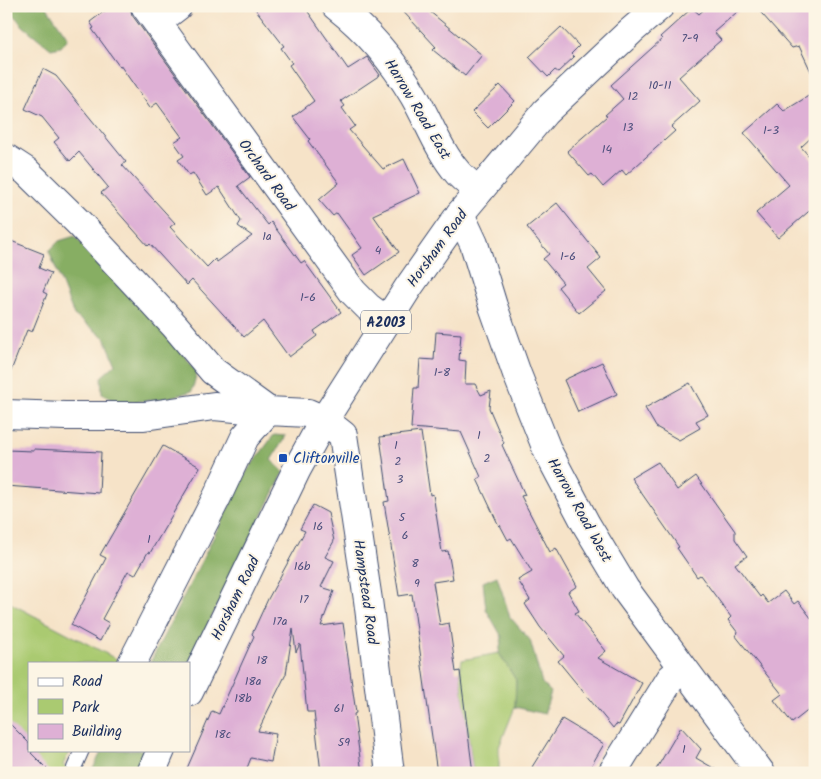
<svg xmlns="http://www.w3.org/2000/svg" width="821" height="779" font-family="Kalam,sans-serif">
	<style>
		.green { fill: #aaca71; stroke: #627c68 }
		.forest { fill: #87ae63; stroke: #516e60 }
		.building { fill: #deb0d5 }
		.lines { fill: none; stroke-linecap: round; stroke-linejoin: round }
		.service-casing { stroke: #3c4a6e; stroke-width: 16 }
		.minor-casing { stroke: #3c4a6e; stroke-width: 30 }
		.primary-casing { stroke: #3c4a6e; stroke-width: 30 }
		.service { stroke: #fff; stroke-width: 14 }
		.minor { stroke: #fff; stroke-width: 28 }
		.primary { stroke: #fff; stroke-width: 28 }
		.transit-dot { fill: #1a4fb4; stroke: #fcf5e5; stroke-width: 2 }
		.labels { text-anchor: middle; stroke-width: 4; stroke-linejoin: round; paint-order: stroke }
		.number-label { font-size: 12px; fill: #4c4f7c }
		.shield { fill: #fcf5e5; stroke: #5e6a86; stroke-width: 1 }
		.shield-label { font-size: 14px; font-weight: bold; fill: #1b2f5e }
		.street-label { font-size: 15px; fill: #1b2f5e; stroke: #fcf5e5 }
		.transit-label { font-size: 15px; fill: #164399; stroke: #fcf5e5; text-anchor: start }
	</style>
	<rect width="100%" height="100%" fill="#fcf5e5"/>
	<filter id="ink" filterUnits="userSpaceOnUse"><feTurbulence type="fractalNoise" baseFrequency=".02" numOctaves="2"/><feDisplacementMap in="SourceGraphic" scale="10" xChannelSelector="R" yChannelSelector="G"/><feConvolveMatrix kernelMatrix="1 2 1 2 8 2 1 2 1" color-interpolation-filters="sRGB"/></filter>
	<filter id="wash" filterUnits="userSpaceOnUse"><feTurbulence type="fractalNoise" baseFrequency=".0096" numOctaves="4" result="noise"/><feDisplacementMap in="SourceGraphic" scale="20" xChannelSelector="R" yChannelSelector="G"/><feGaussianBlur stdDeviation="1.12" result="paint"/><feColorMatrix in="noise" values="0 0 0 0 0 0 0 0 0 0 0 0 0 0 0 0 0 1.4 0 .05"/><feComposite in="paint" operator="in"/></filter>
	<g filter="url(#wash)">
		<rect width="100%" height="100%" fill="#f6e3c8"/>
		<path class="green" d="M6,601l114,60 -2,2h-89v87h41l-7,15 7,8h-64z
			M499,653l17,27 -1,27 -16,40v23l5,3h-31l-13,-102 2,-11z"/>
		<path class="forest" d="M6,6h40l22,32 -7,9 -10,2 -28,-23z
			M75,236l37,43 65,67 20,26 -5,19 -27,8 -47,4 -16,-9 -1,-17 15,-13 -11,-26 -31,-23 -25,-64 10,-10z
			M274,435l12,1 -15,24 13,12 -95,191h-39l97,-192z
			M497,576l13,41 20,23 12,43 9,9 -7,22 -29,-7 1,-27 -17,-27 3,-16 -16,-28 -3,-27z
			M102,750h53l-10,23h-54z"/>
		<g id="blocks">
			<path class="building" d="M111,6h19l2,9 118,162 -12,9 30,39 3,-3 30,41 3,-2 37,51 -27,19 3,5 -28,21 -26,-36 -19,16 -52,-57 -5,5 -37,-41 -2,2 -47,-53 7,-6 -29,-35 -9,9 -16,-19 5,-4 -17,-21 -17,-8 18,-40 13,7 70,86 -4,3 53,58 -5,4 37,40 8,-8 2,3 35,-26 -14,-10 3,-5 -22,-34 -12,8 -14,-22 -4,2 -11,-15 6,-4 -10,-14 8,-5 -25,-34 -7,5 -30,-43 -1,1 -27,-37 2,-1 -4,-6z
				M253,6h51l44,63 19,-12 13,18 -39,26 4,5 -3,2 13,18 -6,4 34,39 21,-10 16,34 -47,22 26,37 -33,23 -14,-20 10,-7 -25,-35 -4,3 -14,-16 20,-17 -31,-42 2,-2 -17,-22 21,-16 -25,-36 3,-2 -11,-15 3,-2z
				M398,6h25l59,49 -17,21 -32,-26 3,-3z
				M708,6h36l-30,26 7,8 -42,37 21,24 -29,26 4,4 -49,44 -4,-5 -19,17 -11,-13 -3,2 -22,-25 40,-35 -2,-1 18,-16 -12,-14 51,-46 -2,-2 32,-29 7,6z
				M755,6h60v74l-16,-34 -7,2z
				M561,27l18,19 -8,8 3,3 -16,15 -3,-2 -7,7 -19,-20z
				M500,85l15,16 -27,27 -16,-16z
				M815,92v42l-14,13 14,16v43l-37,32 -22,-25 33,-28 -45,-52 33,-29 7,7z
				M557,203l44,55 -13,11 18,22 -27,22 -21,-26 5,-4 -20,-24 6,-5 -22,-27z
				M6,239l38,15 -5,14 12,5 -8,19 4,2 -15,38 -5,-2 -20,51z
				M436,332l25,2 -2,26 7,1 -1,23h10l6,11 10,-4 -2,17 15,35 -2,2 23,50 -4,1 29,56 6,-4 21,38 -9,6 11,19 -4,2 31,38 -8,7 44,25 -23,42 -3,-1 -3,4 -55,-67 6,-5 -24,-29 -15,-23 5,-4 -12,-20 14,-8 -21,-34 -3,2 -8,-15 -1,1 -22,-47 4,-2 -20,-45 -50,-4 3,-40h4l2,-29 14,1z
				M602,362l15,32 -39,18 -14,-32z
				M690,383l18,32 -12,6 4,7 -21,12 -23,-13 -11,-19z
				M421,432l9,63 3,-1 9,58 6,-1 5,28 -20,3 7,43 9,-2 7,49 4,-1 13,102h-36l-25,-179 -13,2 -15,-94 5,-1 -9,-64z
				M163,446l37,21 -50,86 -2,-1 -13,23 -7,-4 -26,48 7,4 -9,18 -29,-16 35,-67 -6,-3z
				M34,449l67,3 -2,41 -93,-7v-36l28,1z
				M658,462l19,28 19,-14 39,55v8l12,17 -12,8 25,33 2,-2 6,8 16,-12 10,13 4,-3 17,22v82l-23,18 -18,-23 8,-6 -47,-59 3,-2 -10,-13 3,-3 -31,-42 -3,2 -20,-29 2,-1 -48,-69z
				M313,505l15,8 6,28 -9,16 9,4 -13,26 13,4 -13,35 22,-3 13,90 -2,1 8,59h-41l-7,-61h-7l-7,-68 -4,8 -3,-23 -7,45 -28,57 18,3 -5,28 -20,-4 -6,15h-60l27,-62 7,3 35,-78 -2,-2 16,-35 37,-68 -5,-2z
				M562,719l42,25 -17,29h-44l-11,-6z
				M6,720l23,23v7h5l-3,3 20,20h-45z
				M681,727l20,22 -5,9 26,15h-68z"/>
		</g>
	</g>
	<g filter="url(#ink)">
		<use href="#blocks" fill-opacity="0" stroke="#3c4a6e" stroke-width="1"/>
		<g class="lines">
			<defs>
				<path id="service" d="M74,768l8,-18"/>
				<path id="minor" d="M145,6l208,286 15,15 19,14
					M336,6c32,25 58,56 78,90 15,26 25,55 44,77 6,7 14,12 21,18
					M157,22l21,-16
					M6,158l20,13 54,53 95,102 38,45 54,39
					M460,214l14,30 19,62 24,68 31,78 38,72 39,65 136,184
					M6,414l59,2h79l70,-10 54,5 40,2 16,7 19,15 25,165 22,173
					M132,663l85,-166 28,-60 23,-26
					M612,773l59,-95 12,-10"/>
				<path id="primary" d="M189,692l108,-223 27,-49 84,-132 52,-74 85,-102 86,-81 29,-25
					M151,773l10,-23"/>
			</defs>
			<use href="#service" class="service-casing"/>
			<use href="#minor" class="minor-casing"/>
			<use href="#primary" class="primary-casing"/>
			<use href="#service" class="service"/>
			<use href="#minor" class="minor"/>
			<use href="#primary" class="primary"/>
		</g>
	</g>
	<rect class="transit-dot" x="278" y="453" width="10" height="10" rx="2.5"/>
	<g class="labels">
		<g class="number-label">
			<text x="690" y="42">7-9</text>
			<text x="660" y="89">10-11</text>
			<text x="633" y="100">12</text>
			<text x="628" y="131">13</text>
			<text x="771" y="134">1-3</text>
			<text x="607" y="153">14</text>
			<text x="267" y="240">1a</text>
			<text x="378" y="254">4</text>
			<text x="568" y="260">1-6</text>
			<text x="308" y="301">1-6</text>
			<text x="442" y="376">1-8</text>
			<text x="479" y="439">1</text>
			<text x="396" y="449">1</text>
			<text x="487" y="462">2</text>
			<text x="398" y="465">2</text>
			<text x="400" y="483">3</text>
			<text x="402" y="521">5</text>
			<text x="318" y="530">16</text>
			<text x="405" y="539">6</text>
			<text x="149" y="543">1</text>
			<text x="415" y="567">8</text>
			<text x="302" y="570">16b</text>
			<text x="417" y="587">9</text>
			<text x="304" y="603">17</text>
			<text x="280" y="625">17a</text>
			<text x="262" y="664">18</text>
			<text x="253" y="685">18a</text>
			<text x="243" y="702">18b</text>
			<text x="339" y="712">61</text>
			<text x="223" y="738">18c</text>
			<text x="344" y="746">59</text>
			<text x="684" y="753">1</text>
		</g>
		<rect class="shield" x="361" y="310.5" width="50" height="23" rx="4"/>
		<g class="shield-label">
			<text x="386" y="327">A2003</text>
		</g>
		<g class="street-label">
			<text transform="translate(418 109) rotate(59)" y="5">Harrow Road East</text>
			<text transform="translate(267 175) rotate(54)" y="5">Orchard Road</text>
			<text transform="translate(437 248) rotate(-54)" y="5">Horsham Road</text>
			<text transform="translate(580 510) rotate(61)" y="5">Harrow Road West</text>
			<text transform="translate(366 592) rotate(82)" y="5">Hampstead Road</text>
			<text transform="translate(235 598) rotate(-64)" y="5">Horsham Road</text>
		</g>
		<g class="transit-label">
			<text x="293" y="463">Cliftonville</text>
		</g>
	</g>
	<rect width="821" height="779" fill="none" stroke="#fcf5e5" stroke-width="25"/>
	<rect x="28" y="662" width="162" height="90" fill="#fcf5e5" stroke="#a2a6af"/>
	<rect x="38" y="678" width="25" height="8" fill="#ffffff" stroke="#a2a6af"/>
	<text x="72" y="686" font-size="15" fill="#1b2f5e">Road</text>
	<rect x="38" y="699" width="25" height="15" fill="#aaca71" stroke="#a2a6af"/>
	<text x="72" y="712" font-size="15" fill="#1b2f5e">Park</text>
	<rect x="38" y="724" width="25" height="15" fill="#deb0d5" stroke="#a2a6af"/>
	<text x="72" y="736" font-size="15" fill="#1b2f5e">Building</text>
</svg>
